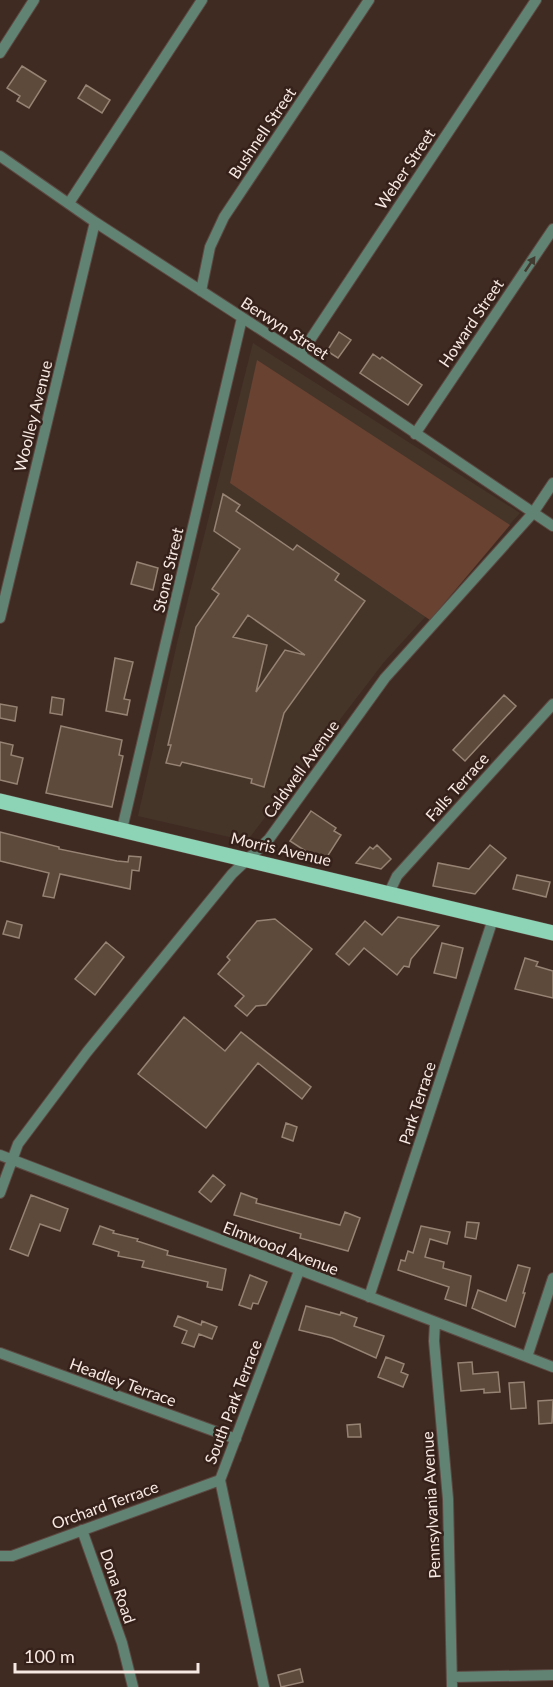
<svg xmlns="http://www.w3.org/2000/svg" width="553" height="1687" font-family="Lato,sans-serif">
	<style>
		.education { fill: #453529 }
		.green { fill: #6a4232 }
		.building { fill: #5d4a3b; stroke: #978373; stroke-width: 1.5; fill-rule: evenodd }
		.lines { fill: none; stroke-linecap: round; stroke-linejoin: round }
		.minor-casing { stroke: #5d4942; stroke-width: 12 }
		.primary-casing { stroke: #5d4942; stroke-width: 16 }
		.minor { stroke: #618374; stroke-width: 10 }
		.primary { stroke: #8dd4b7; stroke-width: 15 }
		.oneway { fill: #413a30 }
		.labels { text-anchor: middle; stroke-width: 5; stroke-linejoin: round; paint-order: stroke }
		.street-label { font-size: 16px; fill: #f6e8e2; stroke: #36211a }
	</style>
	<rect width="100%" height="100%" fill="#402b23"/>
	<path class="education" d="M253,343l267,170 -136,149 -137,179 -109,-25 40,-177z"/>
	<path class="green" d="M257,360l253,165 -80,95 -200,-137z"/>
	<path class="building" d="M22,66l24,15 -17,27 -12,-7 3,-5 -13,-8z
		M86,85l24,15 -8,13 -24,-15z
		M339,332l12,8 -13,18 -11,-7z
		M373,354l7,5 2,-2 40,28 -14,20 -48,-32z
		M223,494l17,11 -4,6 57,39 4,-5 42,29 -4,6 30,21 -81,112 -20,74 -13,-4 1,-4 -70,-17 -2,4 -14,-3 5,-18h-3l28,-118 23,-33 -7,-5 28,-40 -26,-18zM248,615l57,40 -20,-5 -29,42 11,-47 -34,-8z
		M137,562l21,6 -5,22 -22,-6z
		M115,658l18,4 -9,37 6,1 -3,15 -21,-4z
		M504,695l12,11 -51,55 -12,-11z
		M52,697l12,2 -2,16 -12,-2z
		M0,704l17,3 -2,14 -15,-3z
		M61,726l61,14 -3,15 4,1 -11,51 -66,-14z
		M0,742l13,3 -2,10 12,3 -6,26 -17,-4z
		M311,811l25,17 -2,3 7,4 -14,22 -20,-5 -17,-11z
		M0,832l59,15v2l58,12 11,1 1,-6 12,1 -2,14 -7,-1 -2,19 -70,-15 -6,24 -11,-2 6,-23 -49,-12z
		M377,845l14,14 -10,10 -25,-6 14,-16 3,2z
		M490,845l16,13 -31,36 -42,-8 5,-23 31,6z
		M517,875l33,7 -4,15 -33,-8z
		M398,917l41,9 -28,33 -2,8 -5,-1 -7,9 -33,-27 -15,17 -13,-11 29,-33 17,14z
		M275,919l37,30 -46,56 -10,1 -9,10 -12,-10 9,-10 -26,-22 12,-14 -3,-3 30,-36z
		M7,921l15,4 -3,13 -16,-4z
		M106,942l18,15 -29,38 -20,-16z
		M442,943l21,5 -7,30 -22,-5z
		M525,958l13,4 -2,4 17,5v27l-38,-9z
		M184,1017l41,34 16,-19 70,55 -9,12 -44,-36 -52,65 -68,-54z
		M286,1123l11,4 -4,14 -11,-4z
		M213,1175l12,10 -14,17 -12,-10z
		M241,1193l16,6 -1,4 84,22 5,-13 15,6 -12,33 -48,-13 1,-4 -67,-19z
		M31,1195l37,14 -8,22 -20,-7 -12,32 -18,-7z
		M467,1222l12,1 -3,16 -11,-2z
		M100,1226l14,5 -1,2 25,6 -1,2 31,10 -1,4 59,14 -4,21 -15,-3 1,-5 -66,-15 2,-6 -26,-5 1,-4 -26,-8z
		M421,1226l29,6 -3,12 -17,-5 -5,18 19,5 -1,6 28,8 -5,30 -21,-7 4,-12 -51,-17 3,-10 4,1 3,-10 5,2z
		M518,1265l12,3 -7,25h2l-10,34 -43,-19 6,-18 28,11z
		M250,1275l17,7 -9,22 -5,-1 -2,6 -12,-4z
		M306,1306l34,9 1,-3 16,6 -3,8 30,10 -8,22 -44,-20 -33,-8z
		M178,1316l23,9 1,-4 15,6 -5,12 -13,-5 -5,13 -12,-4 5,-12 -13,-5z
		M386,1357l18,7 -3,8 7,3 -5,12 -25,-10z
		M472,1362l1,12 25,-2 2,20 -16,1v-4l-23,2 -3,-28z
		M524,1382l2,26 -15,1 -2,-26z
		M553,1400l-1,23 -13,1 -1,-23z
		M360,1424l1,13h-13l-1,-12z
		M300,1669l3,13 -22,5 -3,-12z"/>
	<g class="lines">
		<defs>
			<path id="minor" d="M0,53l34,-53
				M0,156l95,66 205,133 253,171
				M69,203l133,-203
				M201,291l9,-44 14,-30 145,-217
				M300,355l236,-355
				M415,434l138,-205
				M0,618l95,-396
				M122,829l120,-511
				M389,893l8,-17 156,-172
				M0,1155l553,212
				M0,1193l18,-49 69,-92 145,-178 37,-35 116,-161 148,-165 20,-30
				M369,1297l124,-378
				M435,1322l-1,19 14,158 4,188
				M0,1353l236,86
				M527,1357l26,-79
				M82,1530l40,113 11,44
				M0,1556h12l208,-76
				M452,1677l101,-2
				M264,1687l-44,-207 79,-209"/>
			<path id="primary" d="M0,801l553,132"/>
		</defs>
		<use href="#minor" class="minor-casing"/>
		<use href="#primary" class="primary-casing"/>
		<use href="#minor" class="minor"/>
		<use href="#primary" class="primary"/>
	</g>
	<defs><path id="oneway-solid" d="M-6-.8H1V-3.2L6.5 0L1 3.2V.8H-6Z" transform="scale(1.5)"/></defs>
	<use class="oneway" href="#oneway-solid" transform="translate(530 264) rotate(-56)"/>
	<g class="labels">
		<g class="street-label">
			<text transform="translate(262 133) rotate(-56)" y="6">Bushnell Street</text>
			<text transform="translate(405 169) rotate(-56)" y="6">Weber Street</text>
			<text transform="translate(471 323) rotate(-56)" y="6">Howard Street</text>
			<text transform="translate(285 328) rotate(33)" y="6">Berwyn Street</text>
			<text transform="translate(33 416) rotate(-76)" y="6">Woolley Avenue</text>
			<text transform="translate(168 570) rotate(-77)" y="6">Stone Street</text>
			<text transform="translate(301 769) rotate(-54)" y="6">Caldwell Avenue</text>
			<text transform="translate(457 787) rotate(-48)" y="6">Falls Terrace</text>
			<text transform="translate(281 849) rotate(13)" y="6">Morris Avenue</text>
			<text transform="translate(417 1103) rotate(-72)" y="6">Park Terrace</text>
			<text transform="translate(281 1248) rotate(21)" y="6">Elmwood Avenue</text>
			<text transform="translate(123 1382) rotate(20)" y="6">Headley Terrace</text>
			<text transform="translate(233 1402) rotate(-69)" y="6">South Park Terrace</text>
			<text transform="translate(105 1505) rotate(-20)" y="6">Orchard Terrace</text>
			<text transform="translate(431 1505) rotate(-93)" y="6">Pennsylvania Avenue</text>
			<text transform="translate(118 1586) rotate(71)" y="6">Dona Road</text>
		</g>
	</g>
	<path d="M15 1663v9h183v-9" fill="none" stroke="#f6e8e2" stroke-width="3"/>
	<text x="24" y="1663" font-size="18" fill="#f6e8e2" stroke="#36211a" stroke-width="4.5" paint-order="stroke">100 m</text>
</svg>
